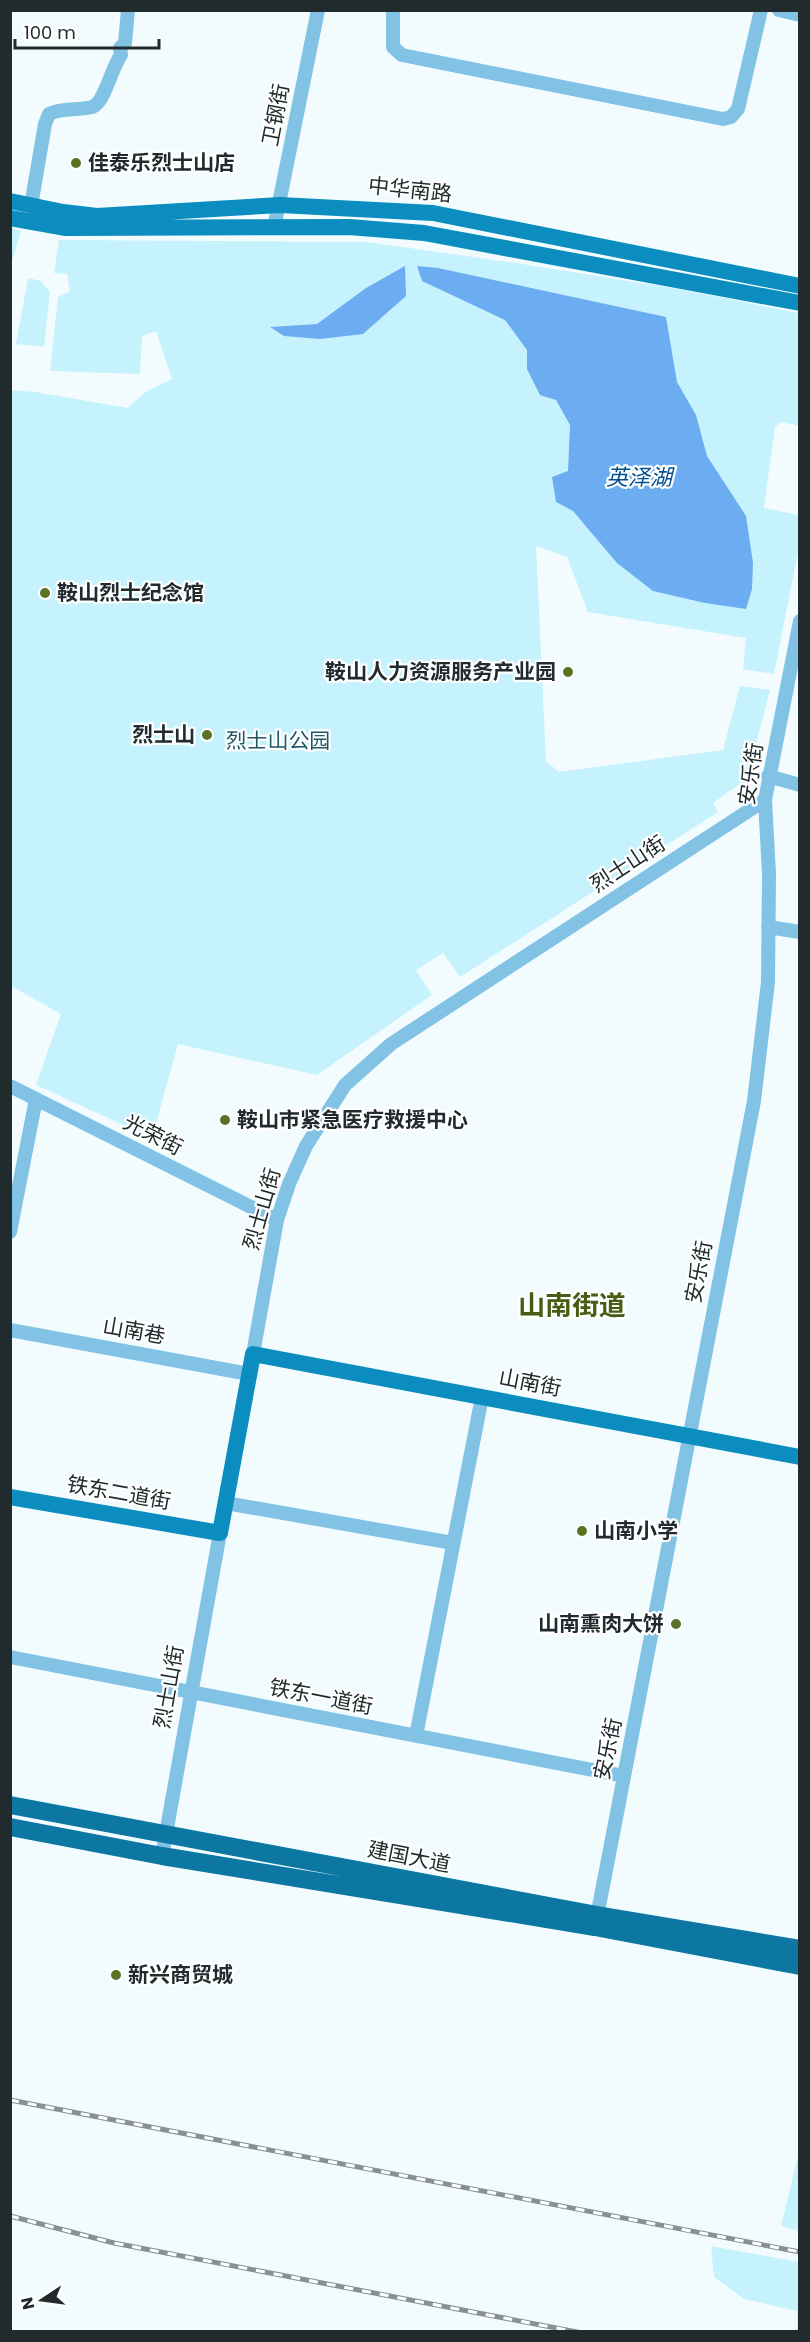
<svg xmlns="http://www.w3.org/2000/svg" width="810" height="2342" font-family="Poppins,'Noto Sans SC',sans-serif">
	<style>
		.green { fill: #c6f2fe }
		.water { fill: #6cadf1 }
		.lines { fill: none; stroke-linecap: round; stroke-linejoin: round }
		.minor { stroke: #82c2e4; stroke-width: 14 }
		.major { stroke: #0c8dbf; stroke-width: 16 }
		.highway { stroke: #0c77a2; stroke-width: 18 }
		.rail-casing { stroke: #879092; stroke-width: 5 }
		.rail { stroke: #fff; stroke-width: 3; stroke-dasharray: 9; stroke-linecap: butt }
		.poi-dot { fill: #597224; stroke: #fff; stroke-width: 2 }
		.labels { text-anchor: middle; stroke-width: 4.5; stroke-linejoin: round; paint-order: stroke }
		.street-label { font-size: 21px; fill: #212a2c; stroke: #fff }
		.poi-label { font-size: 21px; font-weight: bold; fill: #212a2c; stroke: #fff; text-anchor: start }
		.park-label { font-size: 21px; fill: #215865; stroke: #fff }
		.water-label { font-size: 22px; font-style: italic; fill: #034e8c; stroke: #fff }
		.district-label { font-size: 27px; font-weight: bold; fill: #475d14; stroke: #fff }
	</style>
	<rect width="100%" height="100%" fill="#f2fcfe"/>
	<path class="green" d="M11,228l10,3 -9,30h-1z
		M59,240l308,2 149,21 162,26 121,24v113l-18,-4 -6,5 -11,81 35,7v32l-25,127 -31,-5 3,-31 -158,-26 -21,-55 -31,-11 10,215 13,11 164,-22 17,-64 30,4 -23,89 -34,24 5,9 -258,165 -17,-24 -27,17 16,25 -115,80 -139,-31 -26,94 -116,-53 25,-71 -50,-28 -1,-596 25,2 93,16 17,-16 27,-13 -16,-48 -14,5 -2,38 -90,-3 8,-74 12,-6 -3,-17 -13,-1z
		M28,278l13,3 9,11 -6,55 -28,-3z
		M799,2152l1,79h-1l-18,-5z
		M711,2246l88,16v69h-2v-20l-53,-12 -30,-22z"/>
	<path class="water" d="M405,266l1,30 -43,38 -43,5 -36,-3 -14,-9 47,-3 49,-36z
		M417,266l21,2 228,49 11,65 19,33 11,41 39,60 7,47 -1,26 -6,20 -41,-6 -52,-12 -36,-28 -44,-52 -17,-9 -4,-25 16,-6 2,-46 -14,-25 -16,-5 -13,-26v-19l-22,-30 -83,-39z"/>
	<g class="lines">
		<path class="minor" d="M393,10v37l9,8 321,64 8,-2 7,-8 23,-99
			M779,10l21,5
			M31,206l14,-82 4,-10c14,-7 28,-3 43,-7 13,-4 19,-39 29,-52l-1,-7 5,-5 3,-33
			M274,228l44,-218
			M768,776l32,9
			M768,927l32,5
			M10,1086l267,134
			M10,1232l26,-133
			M10,1330l239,44
			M253,1354l24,-134 12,-36 17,-38 39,-61 46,-41 374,-244
			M226,1503l227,40
			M10,1657l614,119
			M416,1736l66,-339
			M162,1856l58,-323
			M596,1922l158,-821 14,-119 1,-108 -4,-74 35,-179"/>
		<path class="major" d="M10,201l53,11 34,4 183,-11 153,8 367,73
			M10,218l56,10 283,-1 75,6 376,70
			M10,1497l210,36 33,-179 547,103"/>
		<path class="highway" d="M10,1805l587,110 203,34
			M10,1827l152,29 433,71 205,39"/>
		<defs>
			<path id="rail" d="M10,2100l790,152
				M10,2216l104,27 463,89"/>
		</defs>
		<use href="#rail" class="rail-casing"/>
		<use href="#rail" class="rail"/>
	</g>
	<g class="poi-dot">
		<circle cx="76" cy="163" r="6"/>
		<circle cx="45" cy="593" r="6"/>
		<circle cx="568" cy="672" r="6"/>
		<circle cx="207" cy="735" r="6"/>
		<circle cx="225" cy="1120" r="6"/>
		<circle cx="582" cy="1531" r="6"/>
		<circle cx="676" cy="1624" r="6"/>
		<circle cx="116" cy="1975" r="6"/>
	</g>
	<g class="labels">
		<g class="street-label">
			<text transform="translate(276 115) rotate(-79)" y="7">卫钢街</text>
			<text transform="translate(410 190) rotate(6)" y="7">中华南路</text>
			<text transform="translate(751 774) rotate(-82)" y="7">安乐街</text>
			<text transform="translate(628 864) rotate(-33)" y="7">烈士山街</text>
			<text transform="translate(153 1135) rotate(27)" y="7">光荣街</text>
			<text transform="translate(262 1209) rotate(-74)" y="7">烈士山街</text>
			<text transform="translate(699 1272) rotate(-79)" y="7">安乐街</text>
			<text transform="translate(134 1331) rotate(10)" y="7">山南巷</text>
			<text transform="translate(530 1383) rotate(11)" y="7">山南街</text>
			<text transform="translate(119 1493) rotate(10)" y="7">铁东二道街</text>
			<text transform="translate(169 1687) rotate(-80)" y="7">烈士山街</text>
			<text transform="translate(321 1697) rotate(11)" y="7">铁东一道街</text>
			<text transform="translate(608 1749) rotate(-78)" y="7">安乐街</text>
			<text transform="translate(409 1857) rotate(11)" y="7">建国大道</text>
		</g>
		<g class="poi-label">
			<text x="88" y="170">佳泰乐烈士山店</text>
			<text x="57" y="600">鞍山烈士纪念馆</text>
			<text x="556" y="679" text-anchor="end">鞍山人力资源服务产业园</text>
			<text x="195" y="742" text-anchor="end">烈士山</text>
			<text x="237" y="1127">鞍山市紧急医疗救援中心</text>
			<text x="594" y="1538">山南小学</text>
			<text x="664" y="1631" text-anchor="end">山南熏肉大饼</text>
			<text x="128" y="1982">新兴商贸城</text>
		</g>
		<g class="park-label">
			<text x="278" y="748">烈士山公园</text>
		</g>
		<g class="water-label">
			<text x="639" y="485">英泽湖</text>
		</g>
		<g class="district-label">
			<text x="572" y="1315">山南街道</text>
		</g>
	</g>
	<rect width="810" height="2342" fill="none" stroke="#212a2c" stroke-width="24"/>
	<g transform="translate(42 2300) rotate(257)" stroke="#ffffff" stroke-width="4.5" paint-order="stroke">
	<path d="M0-4.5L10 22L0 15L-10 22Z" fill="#212a2c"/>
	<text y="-9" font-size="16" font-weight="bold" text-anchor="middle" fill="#212a2c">N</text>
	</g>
	<path d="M15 39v9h144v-9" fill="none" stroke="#212a2c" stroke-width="3"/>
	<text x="24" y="39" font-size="18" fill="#212a2c" stroke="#ffffff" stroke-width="4.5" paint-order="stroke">100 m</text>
</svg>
